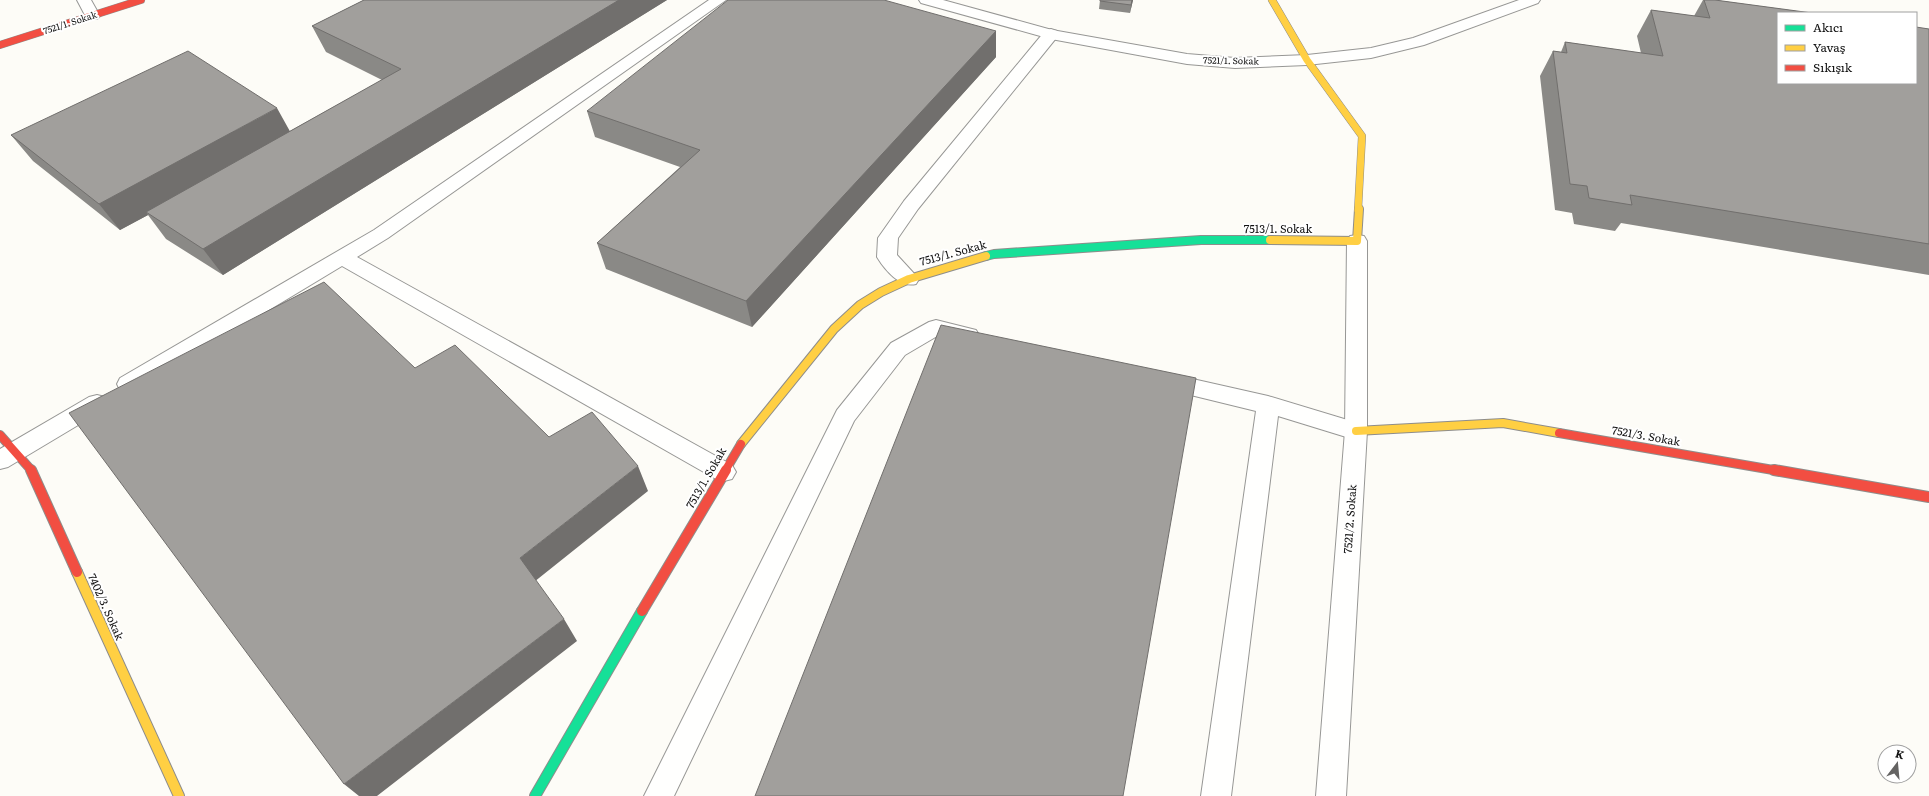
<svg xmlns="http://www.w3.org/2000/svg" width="1929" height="796" font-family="Literata,serif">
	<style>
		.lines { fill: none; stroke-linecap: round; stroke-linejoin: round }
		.lane-casing { stroke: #979795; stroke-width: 2 }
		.street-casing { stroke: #979795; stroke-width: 2 }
		.fast-far1-casing { stroke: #8e8d8b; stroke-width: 10 }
		.fast-casing { stroke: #8e8d8b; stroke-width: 12 }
		.slow-far2-casing { stroke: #8e8d8b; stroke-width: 8 }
		.slow-far1-casing { stroke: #8e8d8b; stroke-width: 10 }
		.slow-casing { stroke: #8e8d8b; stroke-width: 12 }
		.jam-far2-casing { stroke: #8e8d8b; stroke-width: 8 }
		.jam-far1-casing { stroke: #8e8d8b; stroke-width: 10 }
		.jam-casing { stroke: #8e8d8b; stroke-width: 12 }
		.lane { fill: #fffffe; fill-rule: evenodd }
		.street { fill: #fffffe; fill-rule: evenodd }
		.fast-far1 { stroke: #16e098; stroke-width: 8 }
		.fast { stroke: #16e098; stroke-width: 10 }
		.slow-far2 { stroke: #ffcf43; stroke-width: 7 }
		.slow-far1 { stroke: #ffcf43; stroke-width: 8 }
		.slow { stroke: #ffcf43; stroke-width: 10 }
		.jam-far2 { stroke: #f24e42; stroke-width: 7 }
		.jam-far1 { stroke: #f24e42; stroke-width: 8 }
		.jam { stroke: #f24e42; stroke-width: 10 }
		.wall { fill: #8a8986 }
		.shaded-wall { fill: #716f6d }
		.building { fill: #a19f9c; stroke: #716f6d }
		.labels { text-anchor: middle; stroke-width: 4; stroke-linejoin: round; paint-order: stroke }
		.far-street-label { font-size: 9px; fill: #111; stroke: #fff }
		.street-label { font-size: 11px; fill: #111; stroke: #fff }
	</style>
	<rect width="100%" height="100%" fill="#fdfcf7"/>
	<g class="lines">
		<defs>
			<path id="lane" d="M709,0h17l-338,238 -31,19 375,208 4,7 -4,7 -8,2 -8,-2 -374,-213 -206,124 -8,2 -8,-2 -3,-6 3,-6 254,-148z
				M1051,29l6,2 2,3 -2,3 -139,172 -20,29 -1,17 22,24 -3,5c-16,4 -31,-14 -39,-27l1,-19 26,-37 141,-170z
				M936,320l40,10 3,5 -3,5 -7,3 -30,-8 -34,20 -51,66 -180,375h-30l193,-386 54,-67 38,-21z
				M1166,373l102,23 96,29 3,6 -3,6 -8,3 -78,-24 -47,380h-30l55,-385 -98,-24 -3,-6 3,-6z
				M97,395l8,2 3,6 -3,6 -97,58 -8,2v-20l89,-52z"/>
			<path id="street" d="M77,0h14l9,16 -3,3h-10z
				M919,0h24l109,30 135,24 48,4 72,-3 64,-7 42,-10 106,-38h21l-2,3 -114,42 -53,13 -64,7 -72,3 -48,-4 -136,-25 -130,-36z
				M1357,235l7,1 3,5v190l-21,365h-30l29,-365 2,-190 3,-5z"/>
			<path id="fast-far1" d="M986,256l8,-2 207,-14h69"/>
			<path id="fast" d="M535,796l107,-185"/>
			<path id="slow-far2" d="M1272,0l35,60 55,76 -4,74"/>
			<path id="slow-far1" d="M1270,240l87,1 2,-32
				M1356,431l147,-8 56,10
				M741,444l93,-115 26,-24 21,-13 28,-13 77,-23"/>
			<path id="slow" d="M77,572l102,224"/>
			<path id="jam-far2" d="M0,45l141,-45"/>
			<path id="jam-far1" d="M1559,433l220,38
				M0,435l32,36
				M725,471l16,-27"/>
			<path id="jam" d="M31,470l46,102
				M1774,470l155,27
				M642,611l84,-141"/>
		</defs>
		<use href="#lane" class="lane-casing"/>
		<use href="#street" class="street-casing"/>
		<use href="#fast-far1" class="fast-far1-casing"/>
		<use href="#fast" class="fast-casing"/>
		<use href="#slow-far2" class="slow-far2-casing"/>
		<use href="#slow-far1" class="slow-far1-casing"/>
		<use href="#slow" class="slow-casing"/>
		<use href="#jam-far2" class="jam-far2-casing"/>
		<use href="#jam-far1" class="jam-far1-casing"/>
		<use href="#jam" class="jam-casing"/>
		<use href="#lane" class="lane"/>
		<use href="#street" class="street"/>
		<use href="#fast-far1" class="fast-far1"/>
		<use href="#fast" class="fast"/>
		<use href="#slow-far2" class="slow-far2"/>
		<use href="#slow-far1" class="slow-far1"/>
		<use href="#slow" class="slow"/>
		<use href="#jam-far2" class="jam-far2"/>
		<use href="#jam-far1" class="jam-far1"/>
		<use href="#jam" class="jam"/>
	</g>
	<path class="wall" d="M364,0h303l-444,275 -57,-36 -18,-24 -28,15 -87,-69 -22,-26 279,-4 92,-51 -56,-28 -14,-26z
		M1100,0h33l-3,13 -31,-4z
		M1703,0h12l214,29v246l-308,-52 -6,8 -41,-7 -2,-11 -17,-3 -15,-134 13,-25 8,1 4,-10 76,11 -4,-17 14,-26 43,6z
		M996,31v26l-244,270 -146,-58 -9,-26 83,-76 -85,-30 -8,-26z"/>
	<path class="shaded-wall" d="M619,0h48l-444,275 -20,-26z
		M1132,0h1l-3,13 1,-8z
		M996,31v26l-244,270 -6,-26z
		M277,108l15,27 -146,77 2,3 -28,15 -21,-26z
		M638,466l10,25 -114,91 -14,-24z
		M564,619l13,22 -200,155h-18l-15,-12z"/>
	<path class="building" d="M364,0h255l-416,249 -57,-37 255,-143 -89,-43z
		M728,0h156l112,31 -250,270 -149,-58 103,-93 -113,-39z
		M1100,0h32l-1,5 -31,-4z
		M1704,0h11l97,13h-34v70h138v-56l13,2v215l-299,-49 2,10 -43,-7 -2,-12 -17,-2 -17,-133 14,2 -2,-11 98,14 -12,-46 59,8z
		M188,51l89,57 -178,96 -88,-69z
		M324,282l91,86 40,-23 94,92 43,-25 46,54 -118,92 44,61 -220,165 -275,-371z
		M941,325l255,53 -73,418h-368z"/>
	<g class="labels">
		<g class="far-street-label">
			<text transform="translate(70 23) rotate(-18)" y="3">7521/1. Sokak</text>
			<text transform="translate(1231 61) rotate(1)" y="3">7521/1. Sokak</text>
		</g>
		<g class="street-label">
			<text x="1278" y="233">7513/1. Sokak</text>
			<text transform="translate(953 253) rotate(-15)" y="4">7513/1. Sokak</text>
			<text transform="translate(1646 436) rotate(10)" y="4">7521/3. Sokak</text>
			<text transform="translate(706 478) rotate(-60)" y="4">7513/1. Sokak</text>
			<text transform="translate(1350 519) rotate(-86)" y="4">7521/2. Sokak</text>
			<text transform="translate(106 607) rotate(66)" y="4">7402/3. Sokak</text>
		</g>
	</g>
	<rect x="1777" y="12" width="140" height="72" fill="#ffffff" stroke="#a0a0a0"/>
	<rect x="1785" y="25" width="20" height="6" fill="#16e098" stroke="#a0a0a0"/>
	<text x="1813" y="32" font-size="12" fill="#111111">Akıcı</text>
	<rect x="1785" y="45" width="20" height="6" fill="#ffcf43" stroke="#a0a0a0"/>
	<text x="1813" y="52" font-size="12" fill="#111111">Yavaş</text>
	<rect x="1785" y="65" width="20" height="6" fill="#f24e42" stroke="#a0a0a0"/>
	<text x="1813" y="72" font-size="12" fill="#111111">Sıkışık</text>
	<g transform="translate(1897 764) rotate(16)"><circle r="19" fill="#ffffff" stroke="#a0a0a0"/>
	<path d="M0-3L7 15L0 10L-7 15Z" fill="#646362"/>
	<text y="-6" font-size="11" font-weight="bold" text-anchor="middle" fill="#111111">K</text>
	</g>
</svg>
